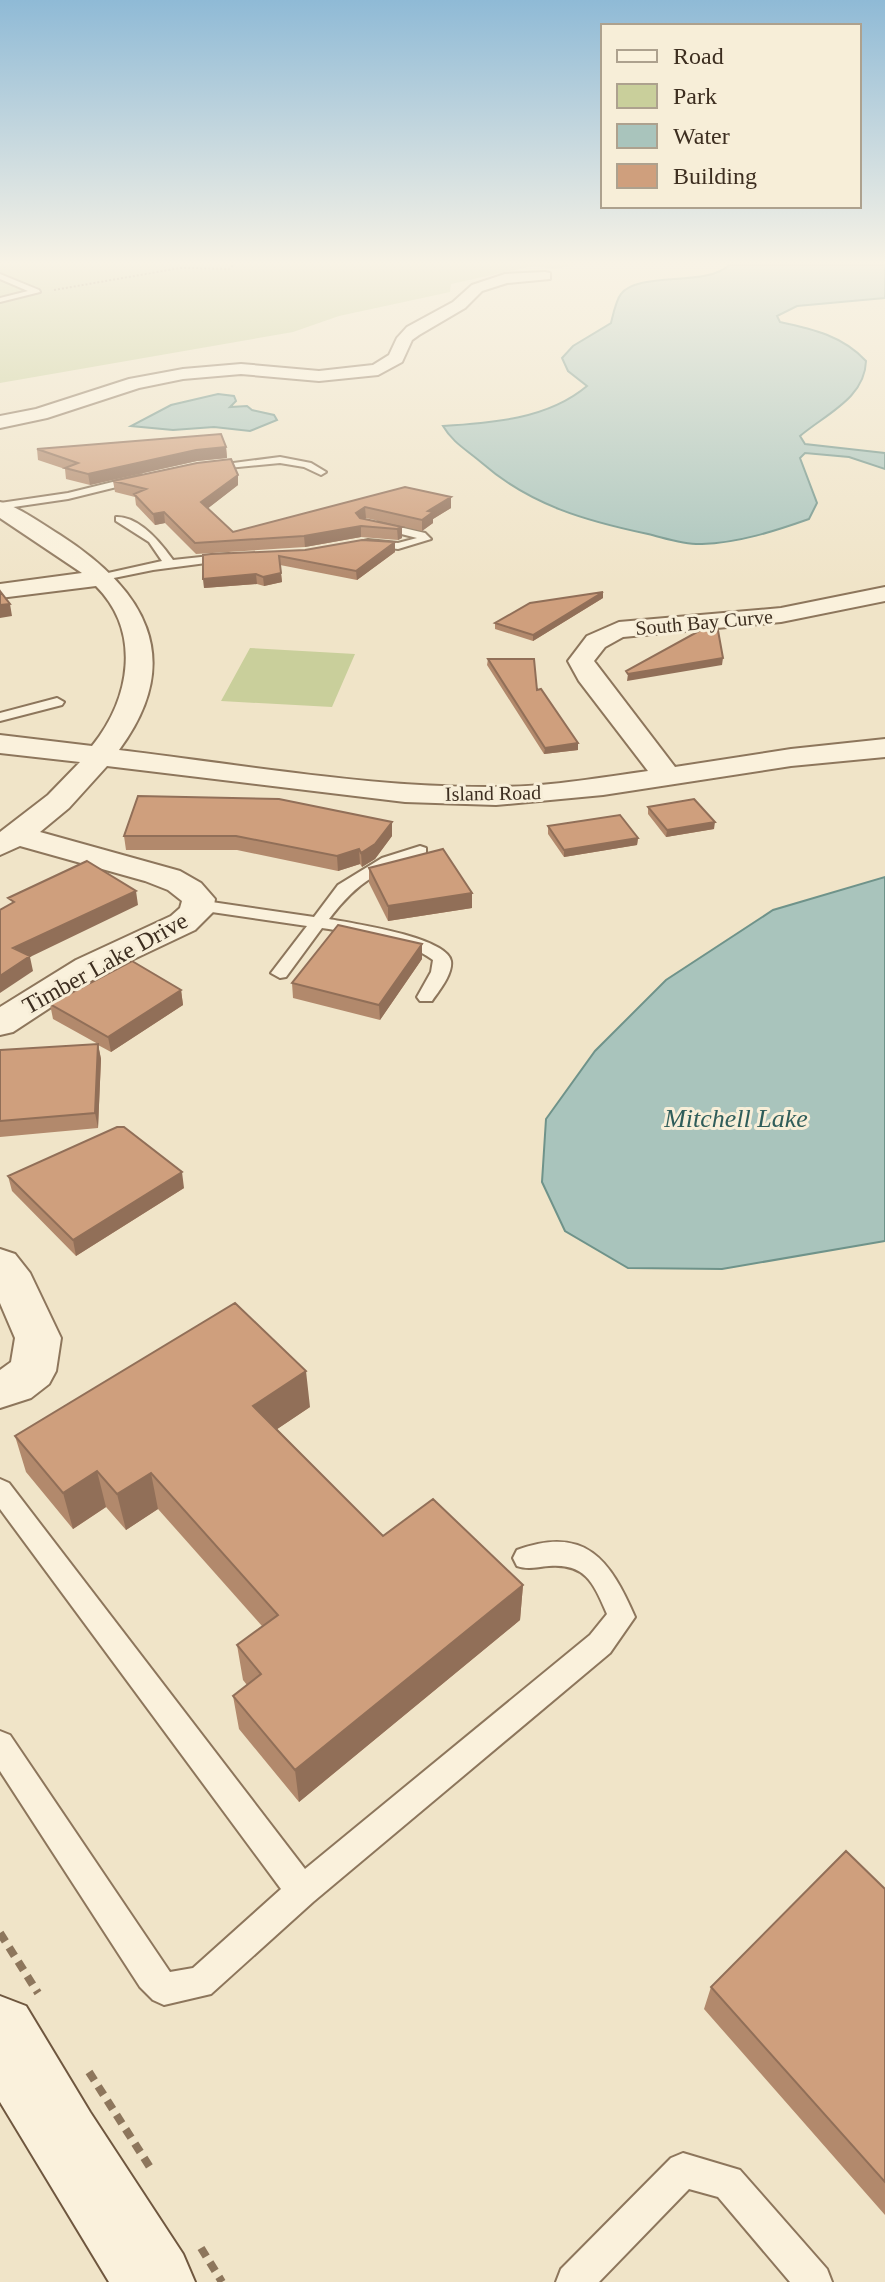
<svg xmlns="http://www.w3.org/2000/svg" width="885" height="2282" font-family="'Times New Roman',serif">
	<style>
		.green { fill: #c9cf9b }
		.water { fill: #a9c4bc; stroke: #6f938a; stroke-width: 2 }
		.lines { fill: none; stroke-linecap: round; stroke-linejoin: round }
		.service-casing { stroke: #8d765c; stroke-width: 4 }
		.minor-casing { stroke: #8d765c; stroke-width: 4 }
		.secondary-casing { stroke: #6f573f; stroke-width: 4 }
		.path-far1 { stroke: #8d765c; stroke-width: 2; stroke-dasharray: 2 2; stroke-linecap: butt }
		.path { stroke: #8d765c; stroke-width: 8; stroke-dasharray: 10 7; stroke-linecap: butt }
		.service { fill: #faf1dc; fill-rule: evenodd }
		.minor { fill: #faf1dc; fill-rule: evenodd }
		.secondary { fill: #faf1dc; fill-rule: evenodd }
		.wall { fill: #b2896c }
		.shaded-wall { fill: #916f58 }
		.building { fill: #cf9f7d; stroke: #916f58; stroke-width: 2 }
		.labels { text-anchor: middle; stroke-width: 6; stroke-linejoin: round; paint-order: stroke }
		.far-street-label { font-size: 20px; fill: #3d2e20; stroke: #f7eed8 }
		.street-label { font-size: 24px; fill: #3d2e20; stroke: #f7eed8 }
		.water-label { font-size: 26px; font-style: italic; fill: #2f5d5a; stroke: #f7eed8 }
	</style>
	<rect width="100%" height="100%" fill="#f0e4c8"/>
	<path class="green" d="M0,265h574l-20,4 -21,-3 -82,18 -1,8 -111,24 -46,16 -293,51z
		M250,648l105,6 -23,53 -111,-6z"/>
	<path class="water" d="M729,265h156v33l-88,8 -20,10 3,6c33,7 63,14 86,39 -1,37 -40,53 -66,75l5,8 80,9v16l-36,-12 -44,-4 -5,5 17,45 -8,16c-34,12 -71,24 -107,25 -17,1 -37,-6 -54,-10 -62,-13 -118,-29 -166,-71 -15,-13 -29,-20 -39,-37 49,-3 105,-7 144,-40l-19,-15 -6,-13 11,-12 38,-23c2,-8 5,-23 10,-29 17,-23 87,-7 108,-29z
		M218,394l16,2 2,5 -6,6 17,-1 5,4 22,5 3,5 -27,11 -36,-4 -41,3 -42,-4 40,-21z
		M885,877v364l-163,28 -94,-1 -63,-37 -23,-49 4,-63 49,-68 71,-71 107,-70z"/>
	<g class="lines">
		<defs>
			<path id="service" d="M0,274l39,16 1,2 -40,10v-4l28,-7 -28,-12z
				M280,457l31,6 15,9 -5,3 -17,-8 -24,-4 -72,7 -5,-3z
				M141,475l5,3 -1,2 -77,19 -68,10v-6l68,-10z
				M116,517c23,-1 45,26 57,43l56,-6 6,3 -6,3 -76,10 -54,11v-6l63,-14 -13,-19 -33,-21z
				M378,522l47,11 6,6 -33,10 -34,-4v-4l4,-1 30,3 19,-5 -43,-11 -2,-2z
				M57,698l7,4 -2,3 -62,16v-8z
				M420,846l6,2v6c-46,15 -68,27 -97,65 22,4 118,18 122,42 2,13 -12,30 -19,40h-12l-3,-4 14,-25 2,-12c-30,-22 -75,-26 -111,-32l-36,49 -6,1 -9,-5 36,-47 -109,-16 -8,-5 8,-5 116,17 24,-32 44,-27z
				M0,1479l9,4 296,386 285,-234 17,-21c-13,-30 -21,-51 -58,-48 -12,1 -21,4 -32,0l-4,-8 4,-8c69,-25 93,10 118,67l-25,36 -297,249 -102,92 -47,11 -11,-5 -13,-13 -140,-216v-40l10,4 160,237 23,-4 88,-79 -281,-380z
				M683,2153l57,17 87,99 5,13h-42l-72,-85 -29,-8 -90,93h-43l5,-13 110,-111z"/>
			<path id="minor" d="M545,272l5,1v6l-43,4 -25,8 -17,17 -46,27 -7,5 -10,22 -24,13 -59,6 -78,-7 -58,5 -44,9 -92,30 -47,10v-12l36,-7 93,-30 54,-10 58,-5 78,7 54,-6 16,-10 8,-17 10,-11 46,-25 19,-17 33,-11z
				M0,502c21,6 42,22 60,33 84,54 127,123 59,215 125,15 251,38 377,37 51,0 102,-9 152,-16l-69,-90 -11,-20 19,-25 32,-14 162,-14 104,-21v14l-104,21 -158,15 -18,10 -11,14 81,106 116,-18 94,-10v18l-94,9 -188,29 -107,10 -91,-3 -298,-36 -38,42 -29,24 140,39 21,12 14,16 -2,13 -18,18 -95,45 -87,57 -13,3v-28l76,-47 95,-44 9,-8 2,-7 -14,-11 -23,-9 -125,-35 -20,9v-23l48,-37 32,-33 -80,-9v-18l92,11c38,-47 50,-114 4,-160l-96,12v-14l82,-11 -82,-55z
				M0,1249l15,5 15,19 31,65 -5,33 -7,13 -18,14 -31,10v-38l11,-8 4,-24 -15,-35z"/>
			<path id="secondary" d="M0,1996l26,10 64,106 93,142 12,28h-86l-109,-180z"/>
		</defs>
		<use href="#service" class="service-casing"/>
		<use href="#minor" class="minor-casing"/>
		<use href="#secondary" class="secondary-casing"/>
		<path class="path-far1" d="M54,290l126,-22 49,1 4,-4"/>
		<path class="path" d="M0,1933l38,60
			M89,2072l64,100
			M201,2248l21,34"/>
		<use href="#service" class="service"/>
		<use href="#minor" class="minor"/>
		<use href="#secondary" class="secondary"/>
	</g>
	<path class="wall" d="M226,447l1,11 -30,3 -107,24 -24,-6 -1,-10 -27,-9 -1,-11z
		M238,475v10l-30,23 25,24 172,-45 46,10v11l-18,11v4l-11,8 -56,-13 -2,1 38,8v11l-4,2 -37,-3 -56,10 -109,7 -31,-31 -10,2 -19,-20 -1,-8 -20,-5 -2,-11z
		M395,542v10l-38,28 -77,-15 2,17 -18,4 -7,-2 -53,4 -1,-33 102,-5z
		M603,598l-70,43 -38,-12v-6z
		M488,659l49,31 41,60 -34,4 -57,-89z
		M648,807l66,22 -48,8 -18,-23z
		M392,822v14l-17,23 -13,8 -2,-3 -22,7 -101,-21h-111l-2,-14z
		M548,826l90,12 -1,7 -73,12 -16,-23z
		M369,868l103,40 -84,13 -19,-38z
		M422,959l-42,61 -87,-22 -1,-15z
		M181,990l2,15 -72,47 -13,-7 3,14 -3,69 -98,9v-87l98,-6 -45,-25 -3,-15z
		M8,1176l176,12 -108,68 -64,-65z
		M310,1407l-33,22 106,107 140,49 -3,35 -221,182 -60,-73 -6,-33 14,-11 -4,-5 -6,-35 25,-19 -104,-117 -32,21 -20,-23 -33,22 -47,-57 -11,-36z
		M885,1889v326l-181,-206 7,-22z"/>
	<path class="shaded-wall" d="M226,447l1,11 -30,3 -107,24 -2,-11 108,-24z
		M238,475v10l-36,28 -1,-11z
		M451,497v11l-18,11v4l-11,8v-11l6,-9z
		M365,507l1,11 -10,6v-11z
		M164,512l1,11 -10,2 -2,-11z
		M361,526v11l-56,10 -1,-11z
		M402,527v11l-4,2 -1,-11z
		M395,542v10l-38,28 -1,-9z
		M281,573l1,9 -18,4 -1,-9z
		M256,574l1,10 -53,4 -1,-9z
		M603,592v6l-70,43v-6z
		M10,604l2,12 -12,2v-13z
		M723,658l-1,7 -95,16 1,-7z
		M578,743v7l-34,4 1,-6z
		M392,822v14l-17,23 -13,8 -1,-14z
		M715,822l-1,7 -48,8 1,-7z
		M638,838l-1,7 -73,12v-7z
		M359,849l1,15 -22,7 -1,-15z
		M136,891l2,14 -108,52 3,14 -33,22v-17l13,-28z
		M472,893v15l-84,13v-15z
		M422,944v15l-42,61 -1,-15z
		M181,990l2,15 -72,47 -3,-15z
		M98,1044l3,15 -3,69 -3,-15z
		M182,1172l2,16 -108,68 -3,-16z
		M306,1371l4,36 -52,35 -5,-36z
		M97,1471l9,36 -33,22 -10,-36z
		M151,1473l7,36 -32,21 -9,-36z
		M523,1585l-3,35 -221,182 -4,-32z"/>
	<path class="building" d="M221,434l5,13 -30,3 -108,24 -23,-6 13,-5 -41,-14z
		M231,459l7,16 -37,27 32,30 172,-45 46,10 -23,14 5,1 -11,8 -57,-13 -9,6 4,5 42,9 -5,2 -36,-3 -57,10 -109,7 -31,-31 -11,2 -19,-20 12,-5 -33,-8 84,-18z
		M362,540l33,2 -39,29 -77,-15 2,17 -18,4 -7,-3 -53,5v-24l8,-1 94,-4z
		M0,591l10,13 -10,1z
		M603,592l-70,43 -38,-12 35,-20z
		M717,625l6,33 -95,16 -2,-3 82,-45z
		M488,659h46l3,31 4,-1 37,54 -33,5z
		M138,796l141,3 113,23 -17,22 -14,9 -2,-4 -22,7 -101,-20h-112z
		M694,799l21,23 -48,8 -19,-23z
		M620,815l18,23 -74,12 -16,-24z
		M443,849l29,44 -84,13 -19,-38z
		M87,861l49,30 -123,57 17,8 -30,20v-66l14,-8 -6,-4z
		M338,925l84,19 -43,61 -87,-22z
		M132,961l49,29 -73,47 -58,-33z
		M98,1044l-3,69 -95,8v-71z
		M117,1127h7l58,45 -109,68 -65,-64z
		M235,1303l71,68 -53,35 130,130 50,-37 90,86 -228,185 -62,-74 28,-22 -24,-29 41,-30 -127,-142 -34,21 -20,-23 -34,22 -48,-57z
		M846,1851l39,38v293l-174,-195z"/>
	<linearGradient id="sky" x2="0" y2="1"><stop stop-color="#8fbad6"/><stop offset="0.45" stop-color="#f8f3e6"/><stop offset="1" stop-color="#f8f3e6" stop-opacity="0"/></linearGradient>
	<rect width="885" height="584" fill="url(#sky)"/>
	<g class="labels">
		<g class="far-street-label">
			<text transform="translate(704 622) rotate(-5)" y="7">South Bay Curve</text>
			<text transform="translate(493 793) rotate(-1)" y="7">Island Road</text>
		</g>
		<g class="street-label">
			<text transform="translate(105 963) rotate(-29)" y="8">Timber Lake Drive</text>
		</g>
		<g class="water-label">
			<text x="736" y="1127">Mitchell Lake</text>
		</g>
	</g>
	<rect x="601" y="24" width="260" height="184" fill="#f7eed8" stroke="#ada18e" stroke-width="2"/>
	<rect x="617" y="50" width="40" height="12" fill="#faf1dc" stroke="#ada18e" stroke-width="2"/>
	<text x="673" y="64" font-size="24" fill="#3d2e20">Road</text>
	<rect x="617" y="84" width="40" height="24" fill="#c9cf9b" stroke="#ada18e" stroke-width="2"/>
	<text x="673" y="104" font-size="24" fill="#3d2e20">Park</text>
	<rect x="617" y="124" width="40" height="24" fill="#a9c4bc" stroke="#ada18e" stroke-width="2"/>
	<text x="673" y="144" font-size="24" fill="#3d2e20">Water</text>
	<rect x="617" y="164" width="40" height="24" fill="#cf9f7d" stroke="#ada18e" stroke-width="2"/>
	<text x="673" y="184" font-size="24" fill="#3d2e20">Building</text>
</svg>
